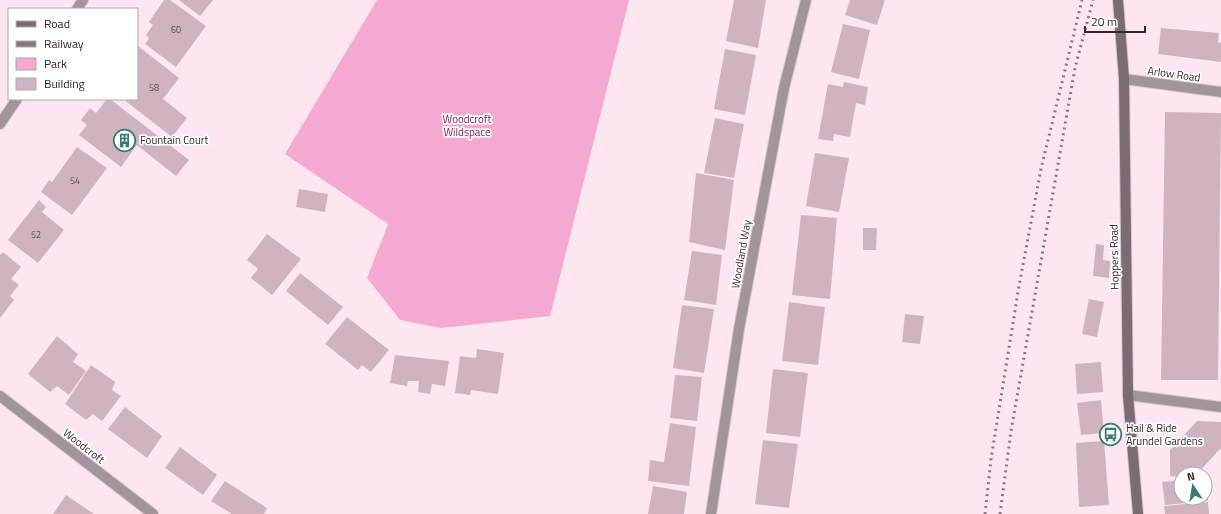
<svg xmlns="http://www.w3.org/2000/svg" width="1221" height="514" font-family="'Titillium Web',sans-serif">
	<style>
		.green { fill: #f5a9d0 }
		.building { fill: #cfb3c0 }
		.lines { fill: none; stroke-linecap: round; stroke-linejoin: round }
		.street-casing { stroke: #d9c4ce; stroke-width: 12 }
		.secondary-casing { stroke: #d9c4ce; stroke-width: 12 }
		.street { stroke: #a1959b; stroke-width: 10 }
		.secondary { stroke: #7c6b73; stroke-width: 10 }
		.rail { stroke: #88777f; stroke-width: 3; stroke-dasharray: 2 4; stroke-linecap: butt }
		.labels { text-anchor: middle; stroke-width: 3.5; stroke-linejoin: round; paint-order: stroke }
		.number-label { font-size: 9px; fill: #594a51 }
		.street-label { font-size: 11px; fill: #32272c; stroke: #fff }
		.park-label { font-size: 11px; fill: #891d61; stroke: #fff }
		.poi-label { font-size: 11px; fill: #32272c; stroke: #fff; text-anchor: start }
	</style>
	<rect width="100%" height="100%" fill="#fee6f1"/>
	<path class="green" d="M377,0h252l-79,316 -109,12 -41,-8 -33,-42 21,-54 -103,-70z"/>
	<path class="building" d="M164,0h6l36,26 -30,41 -31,-23 4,-6 -3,-3 7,-10 -4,-3z
		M179,0h34l-13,16z
		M734,0h32l-8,48 -32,-7z
		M850,0h35l-8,25 -32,-10z
		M843,24l27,6 -11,49 -28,-7z
		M1161,28l58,5 -1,9 3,1v19l-63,-8z
		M138,46l41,32 -16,21 24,19 -15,19 -49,-38h14z
		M725,49l31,6 -11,60 -31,-6z
		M844,82l24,5 -3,18 -9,-2 -6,34 -16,-3 -1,7 -15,-2 10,-55 15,3z
		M107,99h3l79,61 -13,16 -39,-31 -16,22 -42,-32 8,-10 -6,-5 9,-12 6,5z
		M1165,112l56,1 -3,267h-57z
		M715,118l29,6 -10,54 -30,-5z
		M77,147l30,21 -35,47 -31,-23 8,-12 3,2z
		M815,153l34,5 -10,54 -33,-6z
		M696,173l38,7 -9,70 -36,-8z
		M299,189l29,5 -3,18 -29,-5z
		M39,200l7,7 -4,5 22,18 -26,33 -30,-23z
		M801,215l36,3 -7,81 -38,-4z
		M863,228h14l-1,22h-13z
		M267,234l34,25 -29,36 -21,-17 7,-9 -11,-9z
		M1096,244l8,1 -1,15 7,1 -1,17 -16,-2z
		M692,251l30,4 -6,50 -32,-5z
		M3,252l18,15 -10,12 8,6 -9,11 4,4 -14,18v-63z
		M300,273l43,34 -15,18 -42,-34z
		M1089,299l15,3 -7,35 -15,-3z
		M789,302l36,5 -7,58 -36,-4z
		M682,305l32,4 -10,64 -31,-5z
		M905,314l19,2 -4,28 -18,-2z
		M347,317l42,33 -18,22 -9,-7 -4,5 -33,-26z
		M57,336l21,18 -5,8 13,9 -17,24 -12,-9 -7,6 -22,-18z
		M477,349l27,4 -6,41 -27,-4 -1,5 -15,-2 5,-37 16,2z
		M395,355l54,6 -4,25 -13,-2 -2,10 -12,-2 1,-11h-11l-1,5 -17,-3z
		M1101,362l2,30 -26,2 -2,-30z
		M91,365l24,17 -3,8 9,6 -19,25 -9,-7 -7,6 -21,-16z
		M773,369l35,4 -8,64 -34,-4z
		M675,375l27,2 -5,44 -27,-3z
		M1101,400l3,33 -23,2 -4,-32z
		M125,407l37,29 -15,22 -39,-29z
		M1197,421l24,1v26l-24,26h-16v3l-11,-1v-26z
		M670,423l26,4 -7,59 -41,-5 2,-21 14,2z
		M763,440l35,4 -9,64 -34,-4z
		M1104,441l5,64 -30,2 -3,-64z
		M180,447l37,28 -14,20 -38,-27z
		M1181,480v18h24l1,-18 2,21 -43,4 -3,-23z
		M225,481l42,27 -3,6h-32l-21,-13z
		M653,486l34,6 -3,22h-36z
		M66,495l25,17 3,2h-41z
		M1208,502l1,12h-44l-1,-8z"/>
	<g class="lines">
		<defs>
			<path id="street" d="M77,9l6,-9
				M1124,79l97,13
				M0,124l17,-25
				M1128,395l93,12
				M0,396l153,118
				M711,514l28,-185 45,-241 22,-88"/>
			<path id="secondary" d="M1118,0l6,79 4,316 10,119"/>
		</defs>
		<use href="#street" class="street-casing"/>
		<use href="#secondary" class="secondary-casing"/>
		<use href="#street" class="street"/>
		<use href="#secondary" class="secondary"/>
		<path class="rail" d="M985,514l6,-55 28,-173 22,-117 41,-169
			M1000,514l11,-83 64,-363 18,-68"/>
	</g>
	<defs>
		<symbol id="building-ring" viewBox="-11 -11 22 22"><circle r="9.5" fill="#fff" stroke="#387c6f" stroke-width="1.5"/><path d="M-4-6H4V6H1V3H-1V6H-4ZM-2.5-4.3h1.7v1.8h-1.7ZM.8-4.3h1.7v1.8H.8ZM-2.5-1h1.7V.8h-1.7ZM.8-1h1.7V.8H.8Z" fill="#387c6f"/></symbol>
		<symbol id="bus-ring" viewBox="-11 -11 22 22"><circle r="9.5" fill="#fff" stroke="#387c6f" stroke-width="1.5"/><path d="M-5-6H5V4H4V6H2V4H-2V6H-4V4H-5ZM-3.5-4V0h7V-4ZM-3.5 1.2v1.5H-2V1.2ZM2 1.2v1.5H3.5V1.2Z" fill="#387c6f"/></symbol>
	</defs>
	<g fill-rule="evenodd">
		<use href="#building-ring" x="112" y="128" width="25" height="25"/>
		<use href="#bus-ring" x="1098" y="422" width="25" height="25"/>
	</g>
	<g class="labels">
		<g class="number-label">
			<text x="176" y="33">60</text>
			<text x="154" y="91">58</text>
			<text x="75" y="184">54</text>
			<text x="36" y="238">52</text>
		</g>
		<g class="street-label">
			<text transform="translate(1174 74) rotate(8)" y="4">Arlow Road</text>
			<text transform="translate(741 254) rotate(-80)" y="4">Woodland Way</text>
			<text transform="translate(1114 257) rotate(-91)" y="4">Hoppers Road</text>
			<text transform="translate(84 446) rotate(38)" y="4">Woodcroft</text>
		</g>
		<g class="park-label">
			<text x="467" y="123">Woodcroft<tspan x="467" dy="13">Wildspace</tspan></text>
		</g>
		<g class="poi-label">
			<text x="140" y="144">Fountain Court</text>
			<text x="1126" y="432">Hail &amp; Ride<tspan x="1126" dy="13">Arundel Gardens</tspan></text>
		</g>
	</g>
	<rect x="8" y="8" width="130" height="92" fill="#ffffff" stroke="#ada9ab"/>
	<rect x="16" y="21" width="20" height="6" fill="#7c6b73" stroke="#ada9ab"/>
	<text x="44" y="28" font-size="12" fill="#32272c">Road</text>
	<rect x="16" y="41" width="20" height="6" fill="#88777f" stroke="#ada9ab"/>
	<text x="44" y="48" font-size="12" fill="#32272c">Railway</text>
	<rect x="16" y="58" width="20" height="12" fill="#f5a9d0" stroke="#ada9ab"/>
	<text x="44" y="68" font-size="12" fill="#32272c">Park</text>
	<rect x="16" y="78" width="20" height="12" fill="#cfb3c0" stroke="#ada9ab"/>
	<text x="44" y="88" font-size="12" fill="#32272c">Building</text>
	<g transform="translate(1193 486) rotate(348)"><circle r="19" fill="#ffffff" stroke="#ada9ab"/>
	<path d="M0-3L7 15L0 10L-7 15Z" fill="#387c6f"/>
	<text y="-6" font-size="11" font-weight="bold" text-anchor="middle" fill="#32272c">N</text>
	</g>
	<path d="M1085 26v6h60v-6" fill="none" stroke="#32272c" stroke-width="2"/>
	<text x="1091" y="26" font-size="12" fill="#32272c" stroke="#ffffff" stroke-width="3" paint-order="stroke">20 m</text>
</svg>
